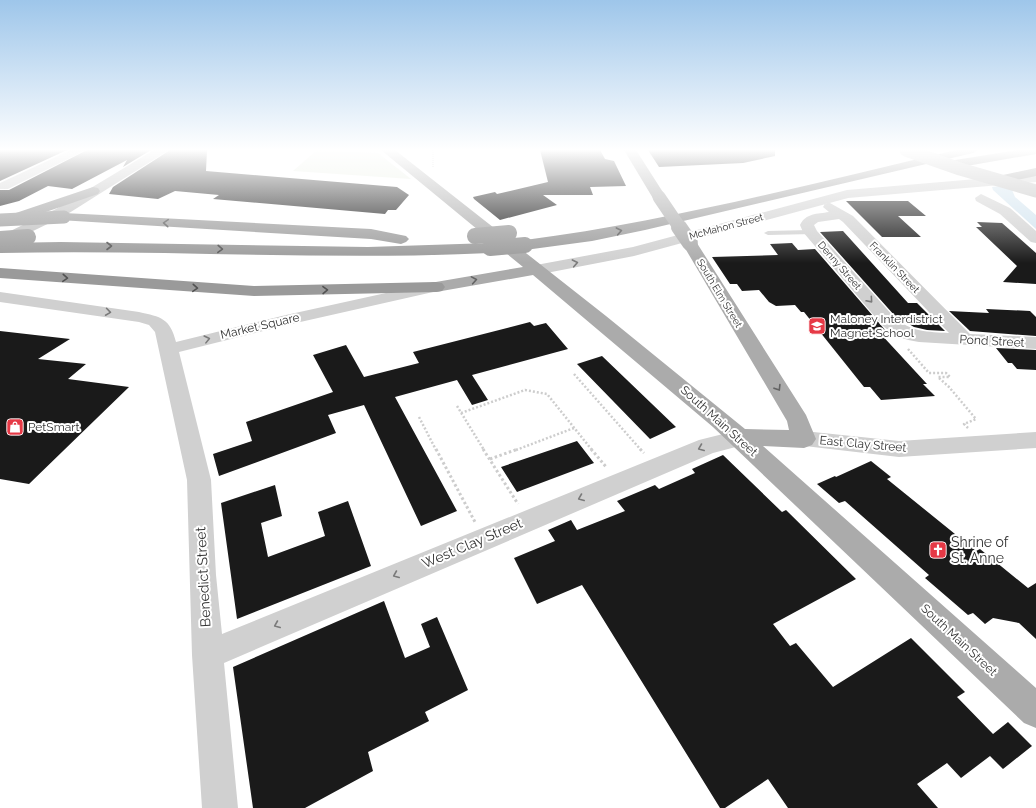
<svg xmlns="http://www.w3.org/2000/svg" width="1036" height="808" font-family="Raleway,sans-serif">
	<style>
		.green { fill: #e6ecdf }
		.water { fill: #cfe2ee }
		.building { fill: #1a1a1a }
		.lines { fill: none; stroke-linecap: round; stroke-linejoin: round }
		.path-far2 { stroke: #cdcdcd; stroke-width: 1.5; stroke-dasharray: 1 1; stroke-linecap: butt }
		.path-far1 { stroke: #cdcdcd; stroke-width: 2.5; stroke-dasharray: 2 2; stroke-linecap: butt }
		.path { stroke: #cdcdcd; stroke-width: 3; stroke-dasharray: 2.5 2.5; stroke-linecap: butt }
		.service { fill: #d0d0d0; fill-rule: evenodd }
		.minor { fill: #d0d0d0; fill-rule: evenodd }
		.secondary { fill: #bdbdbd; fill-rule: evenodd }
		.primary { fill: #ababab; fill-rule: evenodd }
		.motorway { fill: #9a9a9a; fill-rule: evenodd }
		.secondary-bridge { stroke: #bdbdbd; stroke-width: 13 }
		.primary-bridge-far1 { stroke: #ababab; stroke-width: 13 }
		.primary-bridge { stroke: #ababab; stroke-width: 16 }
		.motorway-bridge-far1 { stroke: #9a9a9a; stroke-width: 13 }
		.motorway-bridge { stroke: #9a9a9a; stroke-width: 16 }
		.oneway { stroke: #525252 }
		.oneway2 { stroke: #7a7a7a }
		.oneway3 { stroke: #636363 }
		.labels { text-anchor: middle; stroke-width: 4; stroke-linejoin: round; paint-order: stroke }
		.far-street-label { font-size: 10px; fill: #333; stroke: #fff }
		.poi-label { font-size: 12px; fill: #333; stroke: #fff; text-anchor: start }
		.street-label { font-size: 12px; fill: #333; stroke: #fff }
		.near-poi-label { font-size: 14px; fill: #333; stroke: #fff; text-anchor: start }
		.near-street-label { font-size: 14px; fill: #333; stroke: #fff }
	</style>
	<rect width="100%" height="100%" fill="#fff"/>
	<path class="green" d="M317,150l61,3 33,26 -118,-8z"/>
	<path class="water" d="M1010,185l5,12 21,18v14l-43,-39 -1,-3z"/>
	<path class="building" d="M0,150h67l-67,31z
		M87,150h64l-28,17 4,-7 -55,29 -24,-3 -29,15 -19,5v-16h9z
		M170,150h37l-1,21 191,16 12,8 -13,15h-8l-3,4 -172,-15 6,-4 -44,-4 -17,8 -49,-5 4,-7z
		M540,150h60l5,9 9,2 12,25 -36,1 3,8h-50l14,10 -57,15 -26,-21 -1,-2 22,-5 2,2 51,-12z
		M648,150h127v6l-32,7 -84,4z
		M846,201h62l18,15h-28l23,21h-39z
		M977,222l25,1 34,30v31l-33,-2 14,-16 -41,-39h6z
		M843,231l65,72h9l28,28 -18,-1 -13,-3 -19,-11 -75,-84z
		M792,243l6,7 17,-1 71,82h-8l49,53h-4l12,12 -54,4 -11,-13h-6l-60,-75h-3l-6,-7 -19,1 -7,-4 -10,-12 -17,1 -5,-7h-7l-18,-27 66,-2 -8,-11z
		M986,309l44,2 6,6v19l-66,-5 -21,-20 40,2z
		M530,322l4,4 12,-3 22,26 -96,26 16,25 -16,5 -15,-25 -62,17 62,114 -36,15 -57,-121 -36,10 8,18 -117,43 -6,-22 39,-13 -6,-19 87,-30 -20,-37 33,-10 18,32 55,-14 -6,-11z
		M0,331l70,8 -32,20 48,5 -18,15 61,8 -100,97 -29,-5z
		M996,348l40,2v20l-19,-1 -5,-6h-4z
		M602,356l74,71 -26,12 -73,-75z
		M577,441l17,22 -77,29 -16,-25z
		M723,455l59,57 4,-2 70,69 -83,45 17,22 6,-3 37,44 78,-49 54,54 -8,5 36,37 15,-12 24,24 -29,23 -13,-13 -29,22 -14,-15 -30,21 21,24h-150l-20,-29 -43,29h-5l-138,-223 -45,19 -23,-46 41,-17 -7,-11 23,-10 6,10 48,-19 -8,-10 38,-16 4,4 36,-16 -3,-4z
		M871,461l20,16 -4,2 89,72 4,-2 48,39 8,-5v56l-17,-16 -26,-5 -8,6 -12,-11 -5,2 -43,-37 4,-3 -84,-74 -6,2 -22,-19 18,-8 1,1z
		M275,485l7,31 -21,7 7,34 57,-21 -7,-24 30,-11 23,65 -134,53 -16,-116z
		M384,601l21,57 25,-11 -9,-23 16,-7 31,73 -43,22 4,9 -61,31 5,19 -68,37h-52l-20,-141z"/>
	<g class="lines">
		<path class="path-far2" d="M433,150v17"/>
		<path class="path-far1" d="M908,349l21,24h17l4,4h-12l11,10 27,32 -12,5 4,4
			M574,374l67,76
			M457,406l27,44
			M461,413l64,-23 22,4 45,56
			M419,417l17,33
			M516,450l58,-22"/>
		<path class="path" d="M436,449l39,73
			M483,449l35,55
			M591,449l16,19
			M640,449l4,4
			M490,459l28,-10"/>
		<path class="service" d="M810,230l4,2 -1,2 -45,1 -4,-2 4,-2z"/>
		<path class="minor" d="M71,150h15l-78,39h-8v-6z
			M1036,174v8l-188,16 -214,58 -98,19 -6,-2 -2,-3 2,-3 6,-2 97,-18 214,-57z
			M981,194l29,14 26,23v12l-5,-1 -31,-28 -24,-13 -1,-3z
			M830,203l23,13 117,118 66,3v12l-117,-7c-15,-2 -26,-7 -37,-17l-79,-93 -3,-7c6,-12 17,-11 29,-13l-6,-5 2,-3zM839,219l4,3 106,111c-21,-1 -38,-1 -55,-16l-77,-86 -3,-6 4,-3z
			M436,282l6,2 2,3 -2,3 -155,35 -108,27 32,128 5,95 6,59 477,-194 40,-10 8,2 3,6 -3,6 -34,9 -489,210 14,145h-36l-10,-153 -5,-175 -32,-148 -6,-7 -10,-3 -139,-20v-10l139,20c22,5 31,6 37,30l110,-27z
			M804,431l95,10 137,-9v16l-137,9 -103,-12 -3,-6 3,-6z"/>
		<path class="secondary" d="M154,150h15l-103,65 -66,32v-11l56,-27z"/>
		<path class="primary" d="M381,150h14l211,166 139,113 44,1 -2,-9 -105,-178 3,-3h10l111,175 10,24 -4,6 -8,3 -41,-2 273,242v40l-12,-5 -311,-296 -180,-152 -97,17 -6,-1 -3,-4 3,-4 93,-16z
			M624,150h12l30,47 -2,3h-10z"/>
		<path class="motorway" d="M957,150h22l-6,3 -328,77 -53,11 -67,9 -5,-2 -3,-3 3,-3 5,-2c146,-19 288,-57 432,-90z
			M1018,150h18v4l-81,14 -6,-4 6,-4z
			M1036,168v8l-42,9 -6,-4 1,-3z
			M93,187l5,1 2,3 -2,3 -84,29h-10l-2,-3 2,-3z
			M64,213l307,16 35,7 3,3 -3,3 -5,2 -30,-5 -312,-19 -2,-3 2,-3z
			M61,242l307,5 122,-4 6,2 2,3 -2,3 -6,2c-163,8 -327,-4 -490,0v-10z
			M0,268l254,18 182,-4 6,1 3,4 -3,4 -6,1 -182,4 -254,-18z"/>
		<path class="secondary-bridge" d="M906,150l54,19 76,22"/>
		<path class="primary-bridge-far1" d="M659,197l21,31"/>
		<path class="primary-bridge" d="M679,227l11,16"/>
		<path class="motorway-bridge-far1" d="M0,220l64,-3"/>
		<path class="motorway-bridge" d="M475,236l34,-3
			M0,239l28,-2
			M490,248l35,-3"/>
	</g>
	<defs><path id="oneway-chevron" d="M-2-3.5L2.5 0L-2 3.5" fill="none" stroke-width="1.6" stroke-linecap="round" stroke-linejoin="round"/></defs>
	<g class="oneway">
		<use href="#oneway-chevron" transform="translate(166 223) rotate(-176)"/>
		<use href="#oneway-chevron" transform="translate(619 231) rotate(-11)"/>
		<use href="#oneway-chevron" transform="translate(109 246)"/>
		<use href="#oneway-chevron" transform="translate(220 249) rotate(2)"/>
		<use href="#oneway-chevron" transform="translate(65 278) rotate(4)"/>
		<use href="#oneway-chevron" transform="translate(195 288) rotate(4)"/>
		<use href="#oneway-chevron" transform="translate(325 290) rotate(-1)"/>
	</g>
	<g class="oneway2">
		<use href="#oneway-chevron" transform="translate(575 263) rotate(-11)"/>
		<use href="#oneway-chevron" transform="translate(870 300) rotate(49)"/>
		<use href="#oneway-chevron" transform="translate(108 312) rotate(8)"/>
		<use href="#oneway-chevron" transform="translate(207 339) rotate(-14)"/>
		<use href="#oneway-chevron" transform="translate(701 448) rotate(158)"/>
		<use href="#oneway-chevron" transform="translate(581 498) rotate(158)"/>
		<use href="#oneway-chevron" transform="translate(396 575) rotate(157)"/>
		<use href="#oneway-chevron" transform="translate(277 625) rotate(157)"/>
	</g>
	<g class="oneway3">
		<use href="#oneway-chevron" transform="translate(474 280) rotate(-10)"/>
		<use href="#oneway-chevron" transform="translate(778 388) rotate(58)"/>
	</g>
	<linearGradient id="sky" x2="0" y2="1"><stop stop-color="#9ec6ea"/><stop offset="0.57" stop-color="#fff"/><stop offset="1" stop-color="#fff" stop-opacity="0"/></linearGradient>
	<rect width="1036" height="263" fill="url(#sky)"/>
	<defs>
		<symbol id="school-square" viewBox="-11 -11 22 22"><rect x="-9" y="-9" width="18" height="18" rx="4" fill="#e63946" stroke="#fff"/><path d="M0-5L7-2L0 1L-7-2ZM-4 1L0 2.5L4 1V4Q0 6-4 4Z" fill="#fff"/></symbol>
		<symbol id="shop-square" viewBox="-11 -11 22 22"><rect x="-9" y="-9" width="18" height="18" rx="4" fill="#e63946" stroke="#fff"/><path d="M-5-2.5h2.3a2.7 3.5 0 0 1 5.4 0H5L5.5 6h-11ZM-1.5-2.5h3a1.5 2.3 0 0 0-3 0Z" fill="#fff"/></symbol>
		<symbol id="church-square" viewBox="-11 -11 22 22"><rect x="-9" y="-9" width="18" height="18" rx="4" fill="#e63946" stroke="#fff"/><path d="M-1.2-6h2.4v3.5h3.3v2.4h-3.3V6h-2.4V-.1h-3.3v-2.4h3.3Z" fill="#fff"/></symbol>
	</defs>
	<g fill-rule="evenodd">
		<use href="#school-square" x="807" y="316" width="20" height="20"/>
		<use href="#shop-square" x="5" y="417" width="20" height="20"/>
		<use href="#church-square" x="928" y="540" width="20" height="20"/>
	</g>
	<g class="labels">
		<g class="far-street-label">
			<text transform="translate(726 226) rotate(-15)" y="4">McMahon Street</text>
			<text transform="translate(840 265) rotate(49)" y="4">Denny Street</text>
			<text transform="translate(895 267) rotate(46)" y="4">Franklin Street</text>
			<text transform="translate(720 293) rotate(59)" y="4">South Elm Street</text>
		</g>
		<g class="poi-label">
			<text x="830" y="323">Maloney Interdistrict<tspan x="830" dy="14">Magnet School</tspan></text>
			<text x="28" y="431">PetSmart</text>
		</g>
		<g class="street-label">
			<text transform="translate(260 326) rotate(-13)" y="4">Market Square</text>
			<text transform="translate(992 341) rotate(3)" y="4">Pond Street</text>
			<text transform="translate(719 421) rotate(42)" y="4">South Main Street</text>
			<text transform="translate(863 444) rotate(5)" y="4">East Clay Street</text>
			<text transform="translate(959 640) rotate(43)" y="4">South Main Street</text>
		</g>
		<g class="near-poi-label">
			<text x="951" y="547">Shrine of<tspan x="951" dy="16">St. Anne</tspan></text>
		</g>
		<g class="near-street-label">
			<text transform="translate(472 543) rotate(-23)" y="5">West Clay Street</text>
			<text transform="translate(203 577) rotate(-93)" y="5">Benedict Street</text>
		</g>
	</g>
</svg>
